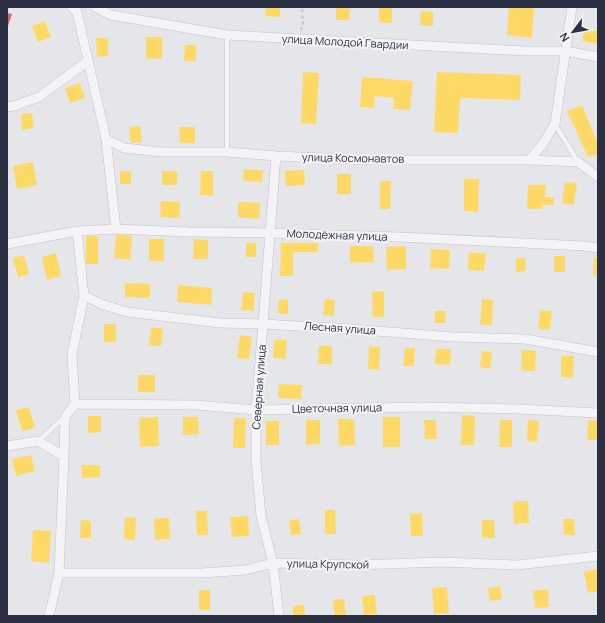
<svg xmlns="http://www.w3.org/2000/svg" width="605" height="623" font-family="Manrope,sans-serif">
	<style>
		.homes { fill: #ffd966 }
		.shops { fill: #e06666 }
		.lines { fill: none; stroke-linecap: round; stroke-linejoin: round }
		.service-casing { stroke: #c3c4c7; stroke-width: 5.5 }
		.minor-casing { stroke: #c3c4c7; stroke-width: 10 }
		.path { stroke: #c4c4c9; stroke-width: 2; stroke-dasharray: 3 3; stroke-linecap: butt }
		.service { stroke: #f4f4f6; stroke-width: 4.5 }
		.minor { stroke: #f4f4f6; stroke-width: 9 }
		.labels { text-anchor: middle; stroke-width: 4; stroke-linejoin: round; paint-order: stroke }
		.street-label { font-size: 11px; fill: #2b3043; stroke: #f3f4f8 }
	</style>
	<rect width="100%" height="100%" fill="#e5e6e9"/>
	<path class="homes" d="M266,7h14v10l-15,-1z
		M336,7h14l-1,13h-13z
		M379,7h13v16l-13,-1z
		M509,7h25l-2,31 -25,-3z
		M421,11l12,1v14l-13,-1z
		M45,21l6,16 -13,5 -6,-16z
		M584,29l14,2v13l-16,-3z
		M146,37h16v22l-16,-1z
		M96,38h12v18l-11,1z
		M185,45h11v16h-12z
		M303,72l16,1 -3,51 -15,-1z
		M437,72l84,3 -1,25 -60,-2 -2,35 -24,-1z
		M362,77l51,4 -3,29 -17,-1 1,-11 -19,-2 -1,12 -14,-1z
		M80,83l5,15 -15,5 -5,-15z
		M582,105l16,39v10l-10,3 -21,-46z
		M32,113l2,15 -12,2 -1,-16z
		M140,126l2,16 -11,1 -2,-16z
		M179,127h16v16h-15z
		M33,162l4,23 -20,4 -4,-23z
		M244,169l19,1 -1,12 -19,-1z
		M304,170l1,15 -19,1 -1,-15z
		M120,171h11v13h-11z
		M162,171h15v14h-15z
		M201,171h12v25l-13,-1z
		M337,174h14v20h-14z
		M464,179h15l-1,33 -14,-1z
		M380,181h11l-1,28h-10z
		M565,182l12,1 -3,22 -12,-2z
		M528,185h18l-1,12h9v8h-11l-1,4h-15z
		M161,201l19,1 -1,16 -19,-1z
		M238,202l22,1 -1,16 -21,-2z
		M116,234l16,2 -2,24 -16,-2z
		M86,236h12v28h-12z
		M149,239h15v22h-15z
		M194,239l14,1v19h-15z
		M246,243h10v14h-10z
		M281,243h37v9h-25v24h-13z
		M350,246h23l1,16 -24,1z
		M406,246v23l-19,1 -1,-23z
		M431,249l19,1 -1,19 -19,-1z
		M469,252l17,2 -2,17 -16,-1z
		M56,253l5,23 -14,4 -5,-23z
		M24,255l5,19 -11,3 -5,-19z
		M554,256h11v16h-11z
		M516,258h9l1,13 -10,1z
		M594,258h4v18l-5,-1z
		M125,283l25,1v14l-25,-1z
		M178,285l34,3 -1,17 -34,-3z
		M384,291v26h-11l-1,-25z
		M243,292l12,1 -1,18 -13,-1z
		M279,299l9,1v14l-10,-1z
		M325,299l10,1 -1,16 -11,-1z
		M482,299l11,1 -1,25h-12z
		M540,310l12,1 -2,19 -12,-1z
		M435,311h11l-1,12h-10z
		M104,324h12v18h-12z
		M151,327l12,2 -2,17 -12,-1z
		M240,335l12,2 -3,22 -12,-1z
		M274,340h13l-1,19 -13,-1z
		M319,346h13v18h-14z
		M369,346l11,1 -1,23 -11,-1z
		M405,348h10l-1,18h-11z
		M436,349h15l-1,16 -15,-1z
		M522,350l14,1 -1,20 -14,-1z
		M482,351l10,1 -2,17 -10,-2z
		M561,356h13l-1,22 -12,-1z
		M138,375h17v17h-17z
		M279,384l23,1 -1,14 -23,-1z
		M29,407l6,21 -13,3 -6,-21z
		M462,415l13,1 -1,29h-13z
		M88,416h13v16l-13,1z
		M158,417l1,29 -19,1 -1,-29z
		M183,417h15l1,17 -16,1z
		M383,417h17v30h-17z
		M234,418h12l-1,30h-12z
		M338,419h16l1,26 -16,1z
		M306,420h14v24l-14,1z
		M424,420h12l1,19h-12z
		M500,420h12v27h-13z
		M528,420l11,1 -2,21 -10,-1z
		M588,420l10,1v19h-11z
		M266,421h13v24h-13z
		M31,455l4,16 -19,5 -4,-17z
		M81,465h19v12l-18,1z
		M528,501l1,22 -15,1 -1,-22z
		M325,510h10l1,24h-11z
		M196,511h11l1,24h-11z
		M422,513l1,23h-12l-1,-22z
		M248,516l1,20 -17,1 -2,-20z
		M125,517l11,1 -1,22 -11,-1z
		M154,518h15l1,21 -15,1z
		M299,519l2,15 -10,1 -2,-15z
		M563,519h11l1,16h-11z
		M81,520l10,1v17h-11z
		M482,520h12l1,18h-13z
		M33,530l18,1 -2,32 -18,-2z
		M597,569l1,22 -10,2 -4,-21z
		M500,586l2,13 -12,2 -2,-13z
		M447,587l2,26 -15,1 -2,-26z
		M548,589l1,18 -14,1 -2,-17z
		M199,590h11v20h-11z
		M375,595l2,19 -13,1 -2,-19z
		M344,599l2,17h-11l-2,-16z
		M304,605l1,11h-12v-10z"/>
	<path class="shops" d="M7,13l5,1 -4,12h-1z"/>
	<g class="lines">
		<defs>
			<path id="service" d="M227,35v117
				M555,124l23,38
				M38,441l26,-23"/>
			<path id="minor" d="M72,7l5,5 29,127 10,90
				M95,7l16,8 116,20 299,16h39l33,6
				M7,107l7,-1 25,-9 49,-36
				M106,139l18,9 37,4h66l49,4 95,4h158l49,2 20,15
				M276,156l-13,168 -7,86v50l5,56 12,47 6,53
				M529,160l13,-15 13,-21 17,-117
				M7,244l70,-13 39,-2 73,3 81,1 130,4 184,9 14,2
				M84,296l20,9 23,7 93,11 43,1 88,5 102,8 72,2 73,13
				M75,404l121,1 60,5 166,-3 97,2 79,4
				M7,446l31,-5 26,15
				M59,573h143l44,-3 27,-7 85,2 83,-3 76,3 81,-9
				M49,616l10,-43 5,-117 1,-39 10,-13 -3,-50 12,-58 -7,-65"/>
		</defs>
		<use href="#service" class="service-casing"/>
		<use href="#minor" class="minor-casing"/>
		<path class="path" d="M301,30l2,-6 -1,-17"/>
		<use href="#service" class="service"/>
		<use href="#minor" class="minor"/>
	</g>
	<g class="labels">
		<g class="street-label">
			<text transform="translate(345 42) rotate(3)" y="4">улица Молодой Гвардии</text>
			<text transform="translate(353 158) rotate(1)" y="4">улица Космонавтов</text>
			<text transform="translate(337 235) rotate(2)" y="4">Молодёжная улица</text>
			<text transform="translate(340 328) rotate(4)" y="4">Лесная улица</text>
			<text transform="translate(259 387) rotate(-86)" y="4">Северная улица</text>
			<text transform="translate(337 408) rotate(-1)" y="4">Цветочная улица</text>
			<text transform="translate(328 564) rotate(1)" y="4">улица Крупской</text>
		</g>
	</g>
	<rect width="605" height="623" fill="none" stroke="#2b3043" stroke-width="16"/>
	<g transform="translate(573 32) rotate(238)" stroke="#f3f4f8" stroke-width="3" paint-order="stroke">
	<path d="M0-3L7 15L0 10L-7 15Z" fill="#2b3043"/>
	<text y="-6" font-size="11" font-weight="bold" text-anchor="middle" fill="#2b3043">N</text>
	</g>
</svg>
